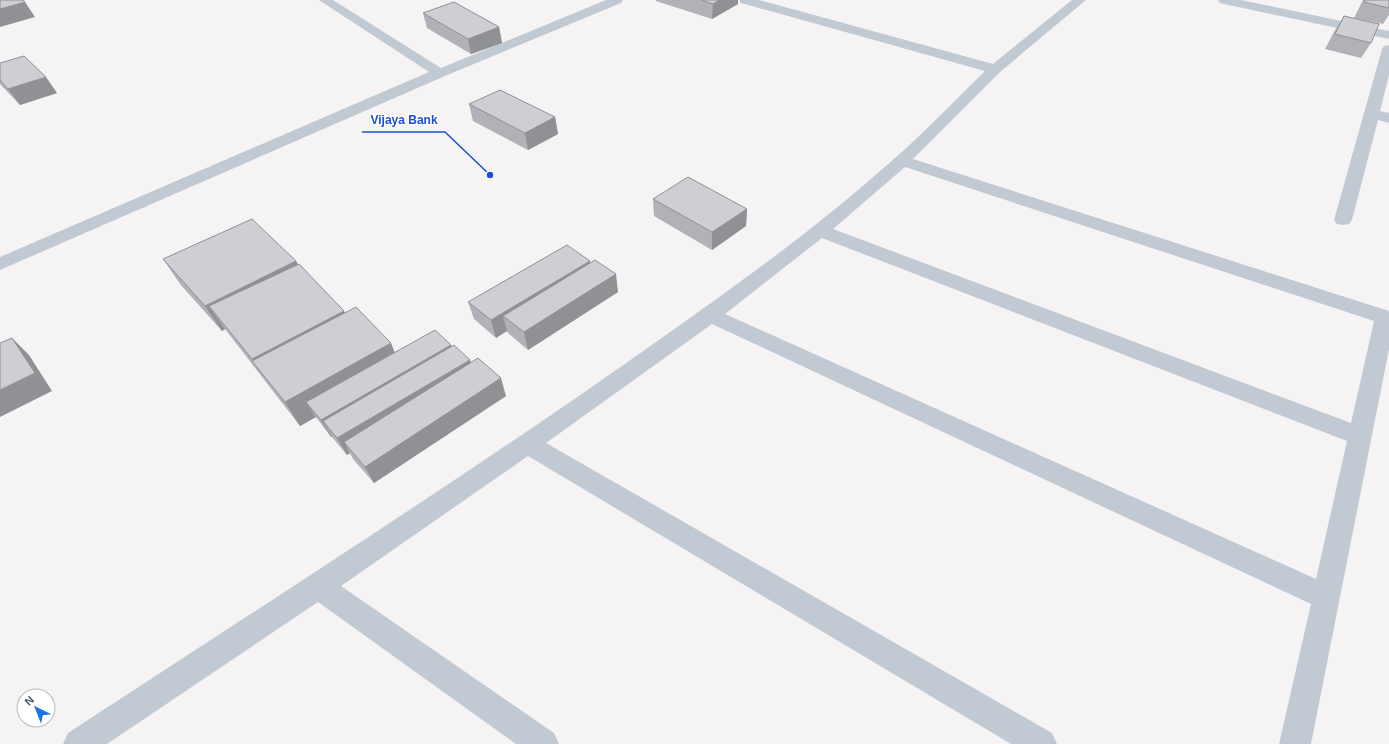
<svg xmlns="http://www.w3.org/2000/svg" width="1389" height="744" font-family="Helvetica,sans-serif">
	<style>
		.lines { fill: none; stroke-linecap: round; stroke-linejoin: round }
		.minor { fill: #c1cad2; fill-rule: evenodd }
		.wall { fill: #b0b2b7 }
		.shaded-wall { fill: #909195 }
		.building { fill: #cdcfd5; stroke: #909195 }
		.leader { fill: none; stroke: #1d4ed8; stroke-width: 1.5 }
		.callout-dot { fill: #1d4ed8; stroke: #fff; stroke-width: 1.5 }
		.callout-label { font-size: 12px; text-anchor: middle; font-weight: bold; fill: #1d4ed8; stroke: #fff; stroke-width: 3; stroke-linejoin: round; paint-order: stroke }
	</style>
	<rect width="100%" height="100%" fill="#f5f3f3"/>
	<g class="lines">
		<path class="minor" d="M319,0h14l108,68 165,-68h17l-2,3 -176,73 -445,194v-13l429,-185z
			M739,0h20l234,64 79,-64h14l-86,72 -87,87 476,152v38l-78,395h-32l32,-140 -599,-280 -166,119 506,290 5,11h-46l-483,-288 -187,130 213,147 5,11h-43l-198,-142 -211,142h-44l5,-11c173,-113 348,-225 518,-342 106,-74 213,-147 309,-233 32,-28 60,-58 90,-87l-244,-68zM905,167l469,154 -23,102 -518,-194zM822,238l525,203 -31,138 -591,-265z
			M1218,0h23l148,31v8l-165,-35 -4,-1z
			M1389,45v30l-9,36 9,2v10l-11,-3 -26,100 -3,4 -6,1 -6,-1 -3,-4 48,-171 2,-3z"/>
	</g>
	<path class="wall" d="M656,0h82v4l-26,15 -56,-18z
		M1363,0h26v15l-6,9 -29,-6z
		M423,13l76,14 3,16 -31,11 -44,-26z
		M1344,16l27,27 -10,15 -36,-9 9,-17z
		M0,63l57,30 -37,12 -20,-21z
		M469,104l86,13 3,17 -30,16 -55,-29z
		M653,199l94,10 -1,17 -34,24 -58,-34z
		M163,259l133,2 2,3 46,47 1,2 50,39 57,-5 18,13 1,3 35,33 -132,87 -21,-24 -3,-6 -3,2 -15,-18h-1l-15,-20 -16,9 -75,-97 -3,2 -42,-47z
		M590,261v2l28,29 -90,58 -20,-17 -1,-2 -11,7 -22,-19 -6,-17z"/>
	<path class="shaded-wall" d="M719,0h19v4l-26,15 1,-15z
		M25,2l10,15 -35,10v-18z
		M499,27l3,16 -31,11 -3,-15z
		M46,77l11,16 -37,12 -12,-16z
		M555,117l3,17 -30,16 -3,-17z
		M747,209l-1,17 -34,24v-18z
		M296,261l13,25 -100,20 16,23 -3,2 -17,-25z
		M590,261l2,17 -89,38 4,15 -11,7 -5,-18z
		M616,274l2,18 -90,58 -4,-18z
		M344,311l12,25 -101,29 -3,-6z
		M12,338l17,17 23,36 -52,26v-27z
		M391,343l10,25 -95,34 10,15 -16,9 -15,-24z
		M451,345l6,18 -134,58 9,16h-1l-10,-17z
		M470,360l5,17 -131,65 6,11 -3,2 -10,-17z
		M501,378l5,18 -132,87 -9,-16z"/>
	<path class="building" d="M0,0h23l2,2 -25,7z
		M701,0h18l-6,4z
		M1365,0h24v8l-25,-6z
		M454,2l45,25 -31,12 -45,-26z
		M1344,16l35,8 -8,19 -36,-9z
		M24,56l22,21 -38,12 -8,-9v-17z
		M500,90l55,27 -30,16 -56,-29z
		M688,177l59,32 -35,23 -59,-33z
		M252,219l44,42 -91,45 -42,-47z
		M567,245l23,16 -99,59 -23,-18z
		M595,260l21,14 -92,58 -21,-16z
		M299,264l45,47 -92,48 -43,-53z
		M356,307l35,36 -106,59 -33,-41z
		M435,330l16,15 -130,75 -15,-18z
		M12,338l23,35 -35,17v-47z
		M454,345l16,15 -133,78 -14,-17z
		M478,358l23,20 -136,89 -21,-25z"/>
	<path class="leader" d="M490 175L445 132H362"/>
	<circle class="callout-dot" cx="490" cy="175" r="4"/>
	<g class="callout-label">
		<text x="404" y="124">Vijaya Bank</text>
	</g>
	<g transform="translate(36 708) rotate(317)"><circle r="19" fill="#ffffff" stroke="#b7bbc0"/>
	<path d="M0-3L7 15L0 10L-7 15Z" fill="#1a73e8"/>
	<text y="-6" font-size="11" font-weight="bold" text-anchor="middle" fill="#4a5661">N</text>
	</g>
</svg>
